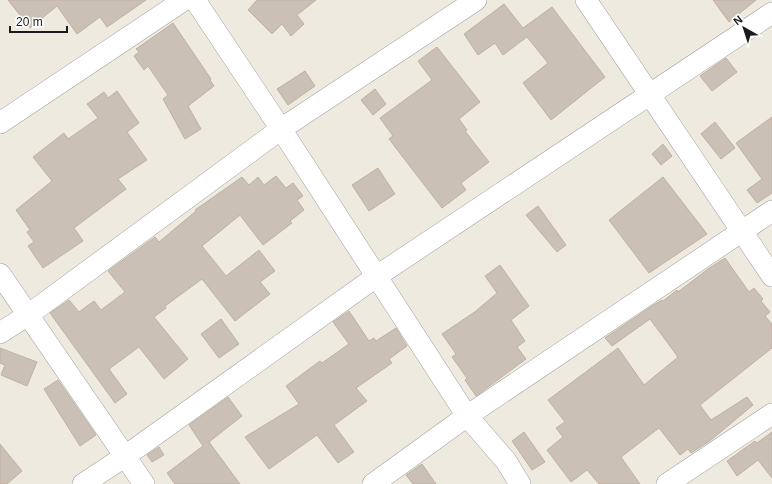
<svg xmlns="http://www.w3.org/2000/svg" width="772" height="484" font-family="Arial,sans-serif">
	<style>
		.building { fill: #cac0b6; stroke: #c1b1a1 }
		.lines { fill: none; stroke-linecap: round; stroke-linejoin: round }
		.minor-casing { stroke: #a2a2a2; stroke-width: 22 }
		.minor { stroke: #fff; stroke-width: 21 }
	</style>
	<rect width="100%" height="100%" fill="#eeeae0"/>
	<path class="building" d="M8,0h138l-39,27 -7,-10 -23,17 -20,-28 -27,22z
		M257,0h59l-19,15 7,9 -13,12 -9,-12 -10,10 -24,-24z
		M713,0h43l-27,22z
		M504,4l19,24 29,-21 53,70 -54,43 -28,-37 25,-20 -21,-26 -24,18 -8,-12 -17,12 -14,-21z
		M173,23l38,56 -1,1 4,6 -26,20 13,23 -16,10 -22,-40 5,-4 -20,-29 -4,4 -10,-14 5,-4 -3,-3z
		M437,47l43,55 -21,17 8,11 -2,1 24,31 -28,21 5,7 -24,18 -53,-69 4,-3 -13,-18 52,-38 -14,-19z
		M726,58l11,14 -25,19 -12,-15z
		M305,71l10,15 -27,19 -11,-16z
		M375,89l11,15 -13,11 -12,-15z
		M117,91l22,32 -12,9 20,28 -29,19 8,10 -52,39 9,13 -40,27 -15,-22 6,-4 -7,-10 3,-2 -14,-20 36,-29 -19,-24 31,-24 4,6 30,-21 -11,-14 17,-12 4,6z
		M772,117v76l-15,10 -10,-13 15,-11 -26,-36z
		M715,122l20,26 -14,11 -20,-25z
		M663,144l9,12 -11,9 -9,-11z
		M378,168l17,26 -26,17 -17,-26z
		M276,176l10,12 7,-5 10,13 -6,4 7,10 -14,11 2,2 -29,22 -23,-30 -38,31 24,30 33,-26 16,21 -15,11 10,12 -35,27 -33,-42 -37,27 1,2 -12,9 34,42 -24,20 -25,-32 -30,22 18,25 -12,9 -65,-90 19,-13 10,12 15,-11 7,9 24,-18 -17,-21 47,-34 4,5 37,-31 -1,-1 47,-33 7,8 9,-8 6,8z
		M663,177l44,57 -58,39 -40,-53z
		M538,206l28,39 -9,7 -31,-37z
		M725,258l24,34 5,-4 9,11 -2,2 9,11 -5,4 7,8v24l-72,57 11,15 36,-23 6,8 -42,35 -20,13 -3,-4 -8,6 -21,-27 -38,29 19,27h-41l-12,-14 -16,12 -24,-32 16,-13 -7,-9 9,-6 -17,-22 70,-52 26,37 34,-28 -28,-38 -38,27 -7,-8 47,-32 10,-6 1,1 14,-11 1,2 30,-23z
		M500,265l29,41 -18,14 14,21 -8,6 9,12 -50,37 -11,-16 2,-2 -15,-21 4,-3 -14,-20 34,-23 21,-18 -12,-17z
		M349,311l20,30 5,-3 2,3 20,-13 11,18 -18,13 3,4 -36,25 11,13 -33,24 20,27 -16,11 -21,-28 -48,34 -24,-32 54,-33 -13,-18 34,-25 2,2 27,-19 -16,-22z
		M221,319l18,25 -20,14 -18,-24z
		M0,348l37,14 -10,24 -26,-11 4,-10 -5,-2z
		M58,380l38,55 -16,11 -36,-57z
		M228,397l14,19 -33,26 31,42h-65l-8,-11 36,-27 -14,-21z
		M524,432l21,30 -13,8 -20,-29z
		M772,432v46l-14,-18 -21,16 -10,-15 28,-20 2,2z
		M0,444l22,27 -15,13h-7z
		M159,447l5,8 -12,7 -5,-7z
		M422,464l14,20h-23l-7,-9z"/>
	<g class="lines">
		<defs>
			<path id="minor" d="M195,0l86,129 186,287 39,45 14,23
				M586,0l186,276
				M0,123l184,-123
				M0,274l144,210
				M0,333l28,-18 253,-186 195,-129
				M83,484l41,-27 253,-181 395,-263
				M373,484l94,-68 305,-205
				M667,484l105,-70"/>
		</defs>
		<use href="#minor" class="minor-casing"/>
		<use href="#minor" class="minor"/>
	</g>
	<g transform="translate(744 28) rotate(321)" stroke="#ffffff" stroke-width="3" paint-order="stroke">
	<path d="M0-3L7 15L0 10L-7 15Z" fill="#1b1b1b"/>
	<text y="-6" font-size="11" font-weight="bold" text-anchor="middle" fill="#1b1b1b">N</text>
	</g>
	<path d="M10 26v6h57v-6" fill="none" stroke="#1b1b1b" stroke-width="2"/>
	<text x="16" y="26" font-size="12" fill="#1b1b1b" stroke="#ffffff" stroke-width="3" paint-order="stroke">20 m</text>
</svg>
